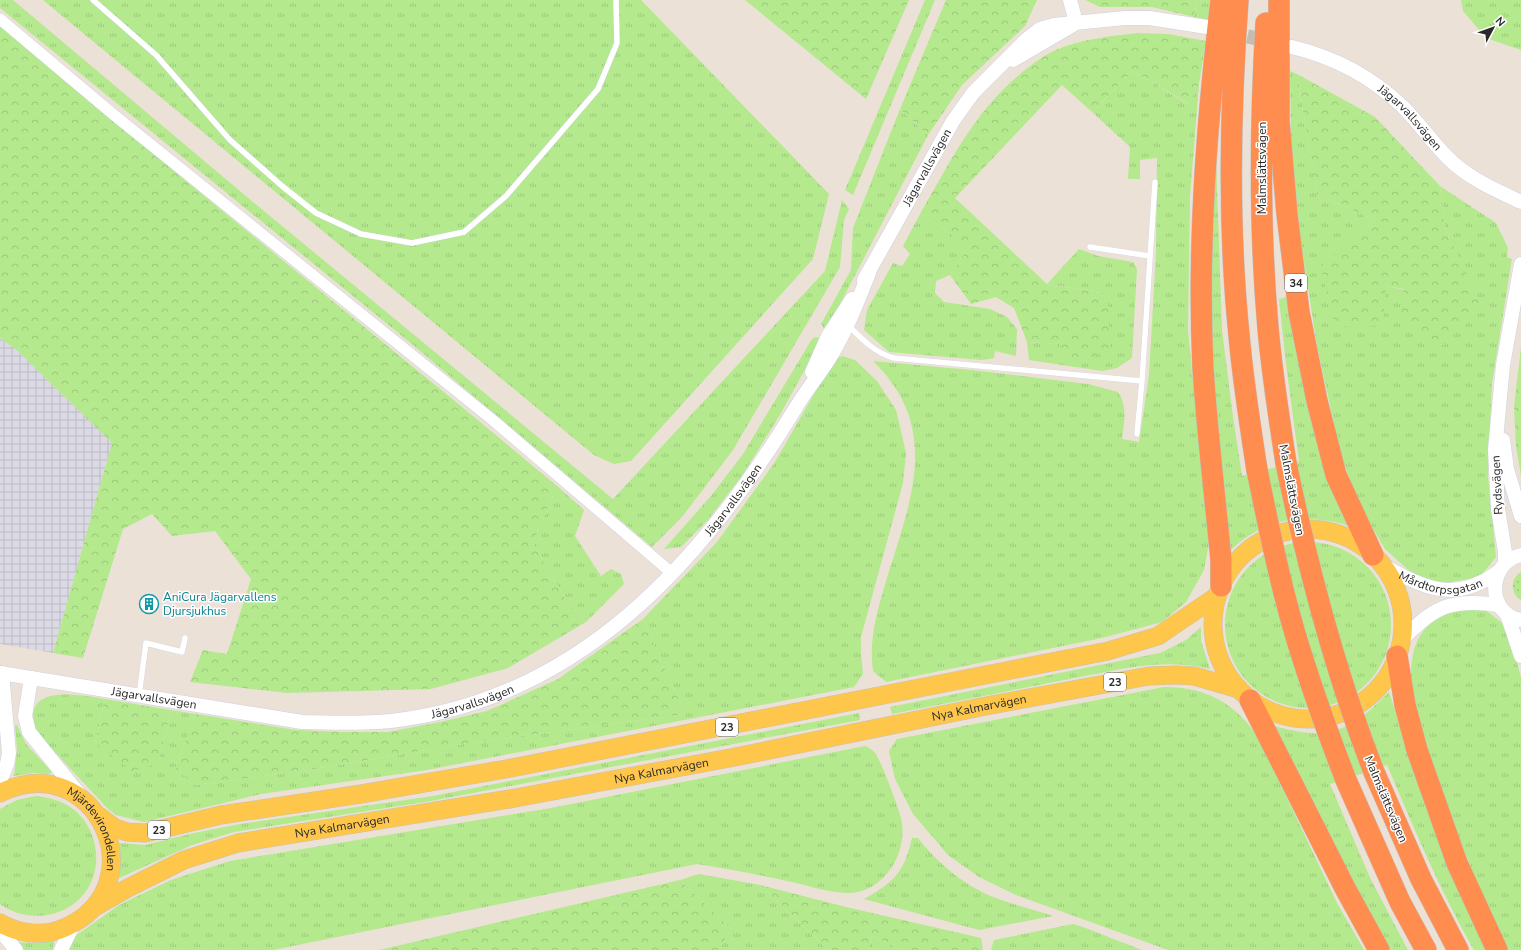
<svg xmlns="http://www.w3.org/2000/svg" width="1521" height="950" font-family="'Nunito Sans',sans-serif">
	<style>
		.industrial { fill: url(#industrial-grid) }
		.grass { fill: url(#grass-tufts) }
		.forest { fill: url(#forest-crowns) }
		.park { fill: url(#park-dots) }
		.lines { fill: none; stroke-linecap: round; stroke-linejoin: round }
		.tertiary-tunnel { stroke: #c5bcb4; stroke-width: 14; stroke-dasharray: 14 7; stroke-linecap: butt }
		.service-casing { stroke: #ccd2e3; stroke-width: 6 }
		.minor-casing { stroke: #ccd2e3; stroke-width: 12 }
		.tertiary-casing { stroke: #ccd2e3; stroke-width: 15 }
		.primary-casing { stroke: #c3c3c3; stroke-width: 19 }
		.motorway-casing { stroke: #c3c3c3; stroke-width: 22 }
		.service { stroke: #fff; stroke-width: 5.5 }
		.minor { stroke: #fff; stroke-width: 11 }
		.tertiary { stroke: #fff; stroke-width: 14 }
		.primary { stroke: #fec64a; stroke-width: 18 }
		.motorway { stroke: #ff8d4f; stroke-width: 21 }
		.motorway-bridge-casing { stroke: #c3c3c3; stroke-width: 22; stroke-linecap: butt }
		.motorway-bridge { stroke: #ff8d4f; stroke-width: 21 }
		.labels { text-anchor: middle; stroke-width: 3; stroke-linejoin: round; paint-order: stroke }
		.shield { fill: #fff; stroke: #686868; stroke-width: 1 }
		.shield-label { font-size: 11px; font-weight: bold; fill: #282828 }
		.street-label { font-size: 12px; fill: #282828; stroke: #fff }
		.culture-label { font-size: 12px; fill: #0d838f; stroke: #fff; text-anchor: start }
	</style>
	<defs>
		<pattern id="industrial-grid" width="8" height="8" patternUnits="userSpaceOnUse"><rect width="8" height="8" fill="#dbd9e3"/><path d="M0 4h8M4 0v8" fill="none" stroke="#bcbac3"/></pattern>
		<pattern id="grass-tufts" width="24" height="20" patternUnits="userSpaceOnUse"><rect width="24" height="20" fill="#b4e98d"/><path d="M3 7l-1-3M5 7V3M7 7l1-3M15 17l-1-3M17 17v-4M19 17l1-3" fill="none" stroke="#9bc87a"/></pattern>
		<pattern id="forest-crowns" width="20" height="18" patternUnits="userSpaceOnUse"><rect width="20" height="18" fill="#b4e98d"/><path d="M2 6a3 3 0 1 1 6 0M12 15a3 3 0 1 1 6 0" fill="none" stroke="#9bc87a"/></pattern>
		<pattern id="park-dots" width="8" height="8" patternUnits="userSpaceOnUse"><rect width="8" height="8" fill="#b4e98d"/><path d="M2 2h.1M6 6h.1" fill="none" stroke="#9bc87a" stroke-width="1.8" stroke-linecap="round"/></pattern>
	</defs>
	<rect width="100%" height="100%" fill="#ece1d7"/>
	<path class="industrial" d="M0,338l18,13 94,92 -59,210 -53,-9z"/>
	<path class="grass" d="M0,0h13l240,202 360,297 212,-228 17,-71 7,9 -5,11 -4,47 -107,183 -51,67 -30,30 -239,-202 -413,-337z
		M43,0h598l188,194 -16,65 -182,202 -17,3 -20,-9z
		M925,0h10l-82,195 -8,-5z
		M1197,0h13l-2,20 -14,-3z
		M1461,0h60v50l-35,-12 -23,-27z
		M1133,71l55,33 11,-20 -9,112 -2,134 21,213 -5,27 -18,32 -24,20 -60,16 -216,44 -13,-11c-4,-29 3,-56 11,-83 24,-82 61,-157 -11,-227l99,9 116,14 30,8c10,15 6,30 4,47l17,3 10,-67 7,-122 1,-95 -17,2v19h-12l2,-32 -38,-35z
		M1290,71l7,3 20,120 57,26 -52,47 64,19 95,19 -36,-76 -5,-43 56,37 12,25 -1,9 5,2 -20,124 -4,93 8,81 -16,20 -34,6 -30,-6 -31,-28 -29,-49 -16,-49 -23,-105 -17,-111 -9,-94z
		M900,109l28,26 -102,196 -5,-7 30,-54 2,-42z
		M1216,158l6,172 11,87 9,59 57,-15 -13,-97 -7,-65 7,-2 14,65 50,164c-44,-13 -85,-9 -119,24l-10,-80 -13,-142z
		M920,214l31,20 14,19 -15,22 -14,6 -1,12 9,9 46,7 17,8 10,12 -1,27 -21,-5 -1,7 -12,2 -93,-8 -25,-22 3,-20 26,-47 9,3 8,-12 -7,-8z
		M1079,249l19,7 35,6 4,7 -5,89 -15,10 -15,3 -73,-11 -2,-18 33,2 48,-50 -61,-10z
		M816,337l3,1 1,4 -39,71 -39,63 -35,45 -26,26 -17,2 47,-53 32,-42 69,-115z
		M842,356l13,4 22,21 19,29 10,43 -3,30 -42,154v17l2,20 -9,13 -427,83 -166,24 -117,28 -28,-7 -8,-6 -71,-76c-19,-50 40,-39 68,-34l-10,44 63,21 13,-54 25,4 -21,54 20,17 113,-15 155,-26 222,-30 -42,-95 74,-77 58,-80 58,-101z
		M557,486l27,24 -9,26 26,40 10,-7 10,5 3,10 -38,38 -18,-18 -35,-61z
		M1225 625a83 83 0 1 1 166 0a83 83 0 1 1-166 0Z
		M1461,609h23l17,13 7,10 13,45v273h-13l-8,-14c-28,-65 -54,-126 -74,-194 -6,-21 -15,-43 -15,-65 0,-10 1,-23 5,-33 9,-21 24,-29 45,-35z
		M1201,627v14l9,28c-30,-7 -54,-5 -84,-1l-234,46 -2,-7 270,-54 26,-13z
		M1164,687c42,0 72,16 95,52l78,164 27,47h-196l-152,-55 -37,-18 -31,-22 -35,-41 -18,-35 -6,-28 8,-12z
		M1389,692l52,157 47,101h-14c-34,-59 -60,-122 -87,-185l-57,19 41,96 37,70h-22l-112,-224c12,3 24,6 36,7 34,3 57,-19 79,-41z
		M859,713l1,7 -429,81 -197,31 -42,13 -75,34 3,-18 -1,-18 26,2 49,-12 46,-9 193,-28z
		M15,725h2l9,19 26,28 -2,2 -17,-1 -19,3 3,-26z
		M865,746c4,2 8,4 10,7 5,5 24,56 26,65 8,34 -17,76 -55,75 -18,-1 -37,-7 -54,-11 -32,-7 -63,-13 -95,-18l-424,86h-205l6,-13 45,-32 52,-25 59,-19 321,-53z
		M36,796c13,2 26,4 37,13 21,16 29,47 19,71 -15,37 -62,46 -92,24v-95l17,-9z
		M912,838h6c19,24 44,46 73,58 20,8 41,13 62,20l-74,14 -115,-31c30,-17 40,-26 48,-61z
		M699,874l61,11 68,65h-109l12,-21 -51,-49z
		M1073,924l10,3 59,23h-151l3,-10z
		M872,936l30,14h-34z
		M54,940l-1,10h-30l-6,-8 19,1z"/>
	<path class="forest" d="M745,0h164l-43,99z
		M946,0h91l-12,26 -63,59 -34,50 -28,-26z
		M1085,0h112l-3,17 -42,-10h-52z
		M0,25c183,157 372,306 557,461l-24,57 35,61 18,18 -78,46 -77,21 -144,4 -97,-11 13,-32 24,4 24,-75 -36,-48 -43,5 -20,-22 -29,15 -40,129 -30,-5 59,-210 -94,-92 -18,-13z
		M1138,33l30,1 38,7 -7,43 -10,20 -56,-33 -41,41 -30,-27 -107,113 92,86 61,10 2,58 -41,11 -9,-19 -33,-2 -13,-34 -18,-11 -25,7 -21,-29 15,-22 -14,-19 -31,-20c30,-52 56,-106 105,-144 10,-8 21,-16 33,-21 25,-10 53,-13 80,-16z
		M1297,74l78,43 65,69 5,43 37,76 -47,48 -36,-43 5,-21 -18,-3 -3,40 -48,1 -14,-60 53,-47 -57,-26z
		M1521,347v129l-5,-30 -2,-39z
		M643,619l42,95 -222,30 -155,26 -113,15 -20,-17 21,-54 100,16 47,2h45l52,-10 47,-11 71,-32z
		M105,699l66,11 -13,54 -26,7 -37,-28z
		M680,880l51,49 -12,21h-340z
		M760,885l86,22 135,31 2,12h-81l-30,-14 -4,14h-40z"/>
	<path class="park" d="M1521,572v28c-11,-7 -11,-21 0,-28z"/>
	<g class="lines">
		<path class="tertiary-tunnel" d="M1227,32l46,10"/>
		<defs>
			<path id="service" d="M93,0l63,55 74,85 52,46 34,27 45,21 51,9 52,-11 42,-36 92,-107 19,-46 -1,-43
				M1090,247l60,9
				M849,326c13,13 26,27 45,32l248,23 13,-199
				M1137,434l5,-53
				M139,696l7,-53 36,9 3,-14"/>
			<path id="minor" d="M0,19l114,96 380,306 179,153"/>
			<g id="tertiary">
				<path d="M1070,0l6,22"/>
				<path id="s1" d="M1292,47c41,10 80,30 111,60 16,16 29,35 45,51 20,20 47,32 73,44"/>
				<path d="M1013,60l60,-35"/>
				<path id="s2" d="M864,280l89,-159 20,-28 54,-54 13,-10 14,-4 71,-7h24l58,9"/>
				<path d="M812,372l16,-36 24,-37"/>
				<path d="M1503,440l4,29 14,47"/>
				<path d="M1521,555c-34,8 -35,59 0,65"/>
				<path d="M1505,563v-11l-7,-43 -3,-59 8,-85 18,-101"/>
				<path id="s3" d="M1382,565c43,23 72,39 116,7"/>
				<path d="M1507,614l14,42"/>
				<path d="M1401,641c33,-35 50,-43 98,-36"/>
				<path id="s4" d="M0,673l302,49c30,1 59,2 89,-1 188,-21 311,-159 404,-312 11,-19 26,-36 37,-55 15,-25 26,-53 37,-81"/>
				<path d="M31,678l-6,38 4,16 50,62"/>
				<path d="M0,781l7,-17 2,-11 -7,-80"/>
				<path d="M0,930l16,20"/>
				<path d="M61,950l13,-27"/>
			</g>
			<g id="primary">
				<circle cx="1308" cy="624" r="95"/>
				<path id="s5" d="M0,793c95,-47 160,93 64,135 -20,9 -45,6 -64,-5"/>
				<path d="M99,816l16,12 12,4 18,1 76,-18 140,-21 145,-25 602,-118 50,-15 59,-40"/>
				<path id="s6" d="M93,908l35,-20 56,-28 54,-17 272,-44 220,-41 261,-53 158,-29 28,-1 17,1 45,13"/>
			</g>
			<path id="motorway" d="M1221,0c-14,121 -24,245 -18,368 4,64 12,128 18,192v26
				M1238,0c-8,109 -10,227 1,335 4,46 11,90 18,135
				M1279,0v121l8,93 12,98 18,89 19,74 37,80
				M1266,23c-6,102 -7,204 2,305 4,46 11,90 18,135
				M1397,656l8,49 12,45 40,113 40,87
				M1250,700l95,188 34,62
				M1374,772l47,107 37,71
				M1346,780l54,122 26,48"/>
		</defs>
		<use href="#service" class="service-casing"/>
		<use href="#minor" class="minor-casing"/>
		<use href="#tertiary" class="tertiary-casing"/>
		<use href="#primary" class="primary-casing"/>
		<use href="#motorway" class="motorway-casing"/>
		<use href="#service" class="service"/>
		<use href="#minor" class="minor"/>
		<use href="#tertiary" class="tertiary"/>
		<use href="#primary" class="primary"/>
		<use href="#motorway" class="motorway"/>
		<defs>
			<path id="motorway-bridge" d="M1286,463c22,106 49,209 88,309
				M1257,470c11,54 22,108 37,160 15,51 33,101 52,150"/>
		</defs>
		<use href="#motorway-bridge" class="motorway-bridge-casing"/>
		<use href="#motorway-bridge" class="motorway-bridge"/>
	</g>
	<defs>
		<symbol id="building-ring" viewBox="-11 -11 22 22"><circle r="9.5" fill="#fff" stroke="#0f9aa8" stroke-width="1.5"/><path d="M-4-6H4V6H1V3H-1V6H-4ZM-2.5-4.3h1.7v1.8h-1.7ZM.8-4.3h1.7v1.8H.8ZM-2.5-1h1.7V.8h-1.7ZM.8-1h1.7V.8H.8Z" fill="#0f9aa8"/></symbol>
	</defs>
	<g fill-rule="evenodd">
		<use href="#building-ring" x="138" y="593" width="22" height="22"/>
	</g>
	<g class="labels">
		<g class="shield">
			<rect x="1285" y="274" width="22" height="18" rx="3"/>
			<rect x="1104" y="673" width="22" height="18" rx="3"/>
			<rect x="716" y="718" width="22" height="18" rx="3"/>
			<rect x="148" y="821" width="22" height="18" rx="3"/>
		</g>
		<g class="shield-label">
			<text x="1296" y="287">34</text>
			<text x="1115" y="686">23</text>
			<text x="727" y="731">23</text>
			<text x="159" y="834">23</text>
		</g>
		<g class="street-label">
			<text dy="4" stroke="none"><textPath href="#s1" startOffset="140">Jägarvallsvägen</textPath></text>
			<text dy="4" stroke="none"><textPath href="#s2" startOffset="129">Jägarvallsvägen</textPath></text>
			<text transform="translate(1262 168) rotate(-90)" y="4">Malmslättsvägen</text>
			<text transform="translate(1497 485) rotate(-93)" y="4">Rydsvägen</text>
			<text transform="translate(1292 490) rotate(79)" y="4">Malmslättsvägen</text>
			<text dy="4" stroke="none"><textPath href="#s4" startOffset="815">Jägarvallsvägen</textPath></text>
			<text dy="4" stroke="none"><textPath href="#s3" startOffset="63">Mårdtorpsgatan</textPath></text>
			<text dy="4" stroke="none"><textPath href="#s4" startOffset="156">Jägarvallsvägen</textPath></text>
			<text dy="4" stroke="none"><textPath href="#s4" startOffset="479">Jägarvallsvägen</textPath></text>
			<text dy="4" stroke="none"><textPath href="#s6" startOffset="913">Nya Kalmarvägen</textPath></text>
			<text dy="4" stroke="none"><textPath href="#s6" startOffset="589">Nya Kalmarvägen</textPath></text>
			<text transform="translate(1386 799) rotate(67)" y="4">Malmslättsvägen</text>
			<text dy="4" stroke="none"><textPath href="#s6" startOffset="265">Nya Kalmarvägen</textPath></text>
			<text dy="4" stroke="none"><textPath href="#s5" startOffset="119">Mjärdevirondellen</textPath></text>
		</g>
		<g class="culture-label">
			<text x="163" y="601">AniCura Jägarvallens<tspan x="163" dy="14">Djursjukhus</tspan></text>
		</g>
	</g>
	<g transform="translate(1493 28) rotate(49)" stroke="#ffffff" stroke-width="3" paint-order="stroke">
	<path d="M0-3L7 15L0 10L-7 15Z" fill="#282828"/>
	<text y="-6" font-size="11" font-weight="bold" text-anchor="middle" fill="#282828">N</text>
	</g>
</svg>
